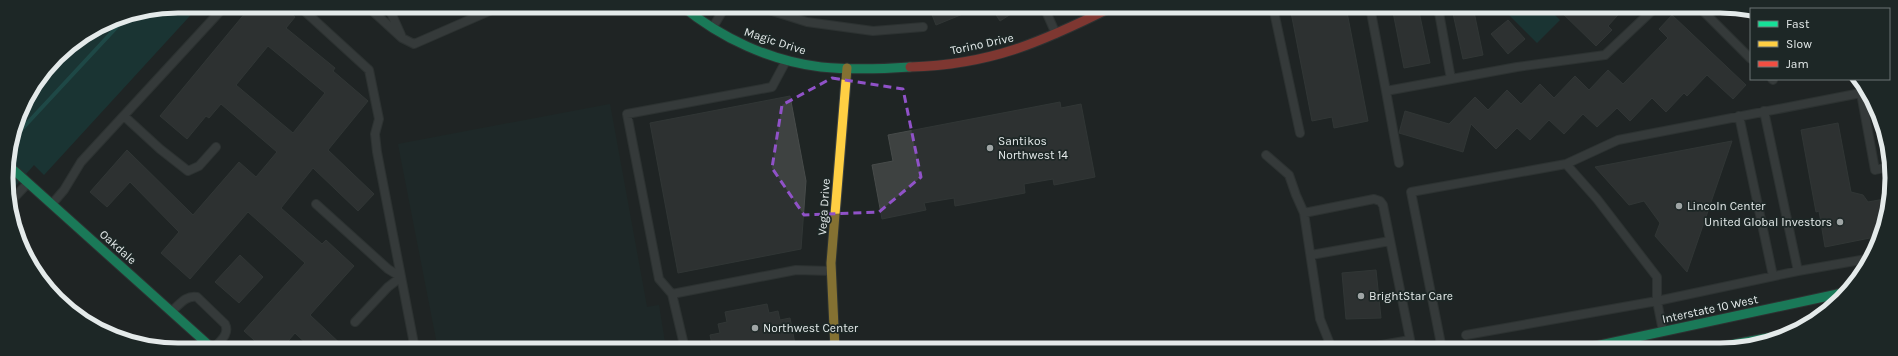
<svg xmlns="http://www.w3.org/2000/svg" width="1898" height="356" font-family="Karla,sans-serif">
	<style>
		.built { fill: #1d2e2d }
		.green { fill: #144846 }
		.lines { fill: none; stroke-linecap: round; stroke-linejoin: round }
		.stream { stroke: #1e7470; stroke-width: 4 }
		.building { fill: #3e4241; stroke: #474b4a; fill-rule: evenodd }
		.lane-casing { stroke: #3d4241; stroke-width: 10 }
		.fast-casing { stroke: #3d4241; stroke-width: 11 }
		.slow-casing { stroke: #3d4241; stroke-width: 11 }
		.jam-casing { stroke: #3d4241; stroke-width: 11 }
		.lane { stroke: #505454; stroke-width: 8 }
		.fast { stroke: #16e098; stroke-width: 9 }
		.slow { stroke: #ffcf43; stroke-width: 9 }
		.jam { stroke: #f24e42; stroke-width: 9 }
		.marked { fill: none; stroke: #9052c8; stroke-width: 3; stroke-dasharray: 8 5; stroke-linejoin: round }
		.poi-dot { fill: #9fa5a5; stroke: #1d2726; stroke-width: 1.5 }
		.labels { text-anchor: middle; stroke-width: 3.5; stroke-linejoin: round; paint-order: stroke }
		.street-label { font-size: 12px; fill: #e4eaea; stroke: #1d2726 }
		.poi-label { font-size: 12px; fill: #e4eaea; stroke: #1d2726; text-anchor: start }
		.rim { fill: none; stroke: #e4eaea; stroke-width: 5 }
	</style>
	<rect width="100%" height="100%" fill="#1f2524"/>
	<path class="built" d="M610,104l37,203 12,-2 7,44h-228l-40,-205z"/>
	<path class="green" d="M178,6h21l-155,169 -10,-10 -24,27 -4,-25 13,-55 38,-56 55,-37z
		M1501,7h46l13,13 -23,23z"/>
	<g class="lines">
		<path class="stream" d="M14,134l7,-4 106,-114"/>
	</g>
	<path class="building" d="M251,6h31l13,11 -9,11 49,40 -2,3 35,30 -40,49 46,44 -16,17 -45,-43 -32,40 41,36 4,-4 28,26 -44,49 36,34h-34l-17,-16 -14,16h-17l-20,-18 61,-68 -57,-51 -58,67 -29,-26 18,-21 -49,-50 -23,25 -17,-15 37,-42 66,65 46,-53 17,15 21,-25 -56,-48 -12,14 -3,-2 -19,23 -27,-23zM268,46l57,47 -32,40 -57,-48z
		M929,7h51l-44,18z
		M991,7h31l-22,14z
		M1290,7h56l22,114 -34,7 -2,-11 -20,4z
		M1392,7h26l12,56 -26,5z
		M1462,7h11l10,48 -20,4 -11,-50z
		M1556,7h69l-17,19 4,4 -16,16z
		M1672,15l74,70 -13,14 -26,-24 -20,21 -3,-3 -18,19 -14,-14 -22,23 -13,-13 -20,19 -14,-13 -19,20 -15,-14 -19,20 -13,-12 -21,21 -25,-25 -8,28 -64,-19 6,-22 44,13 26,-27 13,13 19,-20 14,14 19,-20 14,14 21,-22 14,14 19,-20 15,14 45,-46 -9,-9z
		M1508,20l17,19 -17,15 -17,-20z
		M790,96l16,85 -5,68 -123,24 -28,-150z
		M1060,102l1,6 20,-4 14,73 -41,8 -1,-6 -29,5 1,9 -70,13 -1,-8 -30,5 2,7 -44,9 -10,-54 21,-4 -5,-26z
		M1838,123l13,69 12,3 5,7 22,-4 1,2 -11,36 -55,11 -6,-36 -3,1 -15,-82z
		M1732,141l-45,131 -32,-36 5,-13 -16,-22 -15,4 -34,-38z
		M240,255l23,22 -24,26 -24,-21z
		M1376,270l5,48 -35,1 -4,-46z
		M767,304l2,9 9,-2 2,9 10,-2 6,31h-83l-3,-14 10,-2 -2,-9 9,-2 -2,-10z"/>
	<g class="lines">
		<defs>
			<path id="lane" d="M299,6l70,64 10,49 -4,15 2,18 38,197
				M367,6l35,32 12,6 87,-38
				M388,6l13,29
				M760,7l47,15 66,9 50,-4
				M1044,7l12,27
				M1273,7l27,126
				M1370,7l16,84
				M1438,7l13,72
				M1699,7l52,52
				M713,27l12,-20
				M1772,79l1,1
				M1861,93l14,77 13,-3
				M1764,111l34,160
				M124,116l36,33 28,22 11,-5 17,-19
				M1739,116l34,160
				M1266,155l23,20 7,20 8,18 16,106 12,30
				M1399,163l-13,-72 131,-24 88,-12 51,-48
				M1566,164l52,-24 248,-48
				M11,201l17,-18
				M52,204l12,-14 17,-28 144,-156
				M316,204l72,65 13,8 -13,10 -33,35
				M1304,213l70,-14 6,2 3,4 29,144
				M1311,255l79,-14
				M672,294l-13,-15 -32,-165 145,-27 14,-26
				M172,311c8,-7 14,-16 25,-14l28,27c5,10 -5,17 -11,24
				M1663,331l-6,-30 141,-30 74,-13
				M685,349l-13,-55 124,-24 35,1
				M1359,349l51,-9
				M1442,349l-31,-157 155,-28 31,35 60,78v24l-191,34"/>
			<path id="fast" d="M682,6c39,32 88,55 139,61 29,3 60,2 89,0
				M7,164l206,185
				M1577,350l270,-58
				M1703,350l89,-17"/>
			<path id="slow" d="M835,349l-4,-86 16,-195"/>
			<path id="jam" d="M910,67c80,-2 132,-25 202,-60"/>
		</defs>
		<use href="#lane" class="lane-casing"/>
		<use href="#fast" class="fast-casing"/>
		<use href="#slow" class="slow-casing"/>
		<use href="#jam" class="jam-casing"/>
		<use href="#lane" class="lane"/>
		<use href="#fast" class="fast"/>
		<use href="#slow" class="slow"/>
		<use href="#jam" class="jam"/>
	</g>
	<path d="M0 0H1898V356H0ZM832,78l71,11 18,88 -42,35 -75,3 -32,-47 10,-63z" fill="#1f2524" fill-opacity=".55" fill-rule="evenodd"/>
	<path class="marked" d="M832,78l71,11 18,88 -42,35 -75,3 -32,-47 10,-63z"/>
	<g class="poi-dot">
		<circle cx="990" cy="148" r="4"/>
		<circle cx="1679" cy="206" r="4"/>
		<circle cx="1840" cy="222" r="4"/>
		<circle cx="1361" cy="296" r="4"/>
		<circle cx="755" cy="328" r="4"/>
	</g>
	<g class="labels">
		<g class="street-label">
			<text transform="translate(775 41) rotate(18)" y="4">Magic Drive</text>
			<text transform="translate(982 44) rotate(-12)" y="4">Torino Drive</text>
			<text transform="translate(824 207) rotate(-86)" y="4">Vega Drive</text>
			<text transform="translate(118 247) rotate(42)" y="4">Oakdale</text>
			<text transform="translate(1710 309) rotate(-12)" y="4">Interstate 10 West</text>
		</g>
		<g class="poi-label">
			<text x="998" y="145">Santikos<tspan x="998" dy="14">Northwest 14</tspan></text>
			<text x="1687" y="210">Lincoln Center</text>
			<text x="1832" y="226" text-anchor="end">United Global Investors</text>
			<text x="1369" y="300">BrightStar Care</text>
			<text x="763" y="332">Northwest Center</text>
		</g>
	</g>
	<path d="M0 0H1898V356H0ZM178 13H1720A165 165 0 0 1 1885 178V178A165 165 0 0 1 1720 343H178A165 165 0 0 1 13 178V178A165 165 0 0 1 178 13Z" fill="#1d2726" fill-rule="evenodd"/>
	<path class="rim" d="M178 13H1720A165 165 0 0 1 1885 178V178A165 165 0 0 1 1720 343H178A165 165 0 0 1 13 178V178A165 165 0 0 1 178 13Z"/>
	<rect x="1750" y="8" width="140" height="72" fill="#1d2726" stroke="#6d7574"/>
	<rect x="1758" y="21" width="20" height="6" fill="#16e098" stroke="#6d7574"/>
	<text x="1786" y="28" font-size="12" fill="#e4eaea">Fast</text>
	<rect x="1758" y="41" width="20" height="6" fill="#ffcf43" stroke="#6d7574"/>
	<text x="1786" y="48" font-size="12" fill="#e4eaea">Slow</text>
	<rect x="1758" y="61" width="20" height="6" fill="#f24e42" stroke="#6d7574"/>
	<text x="1786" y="68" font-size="12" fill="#e4eaea">Jam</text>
</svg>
